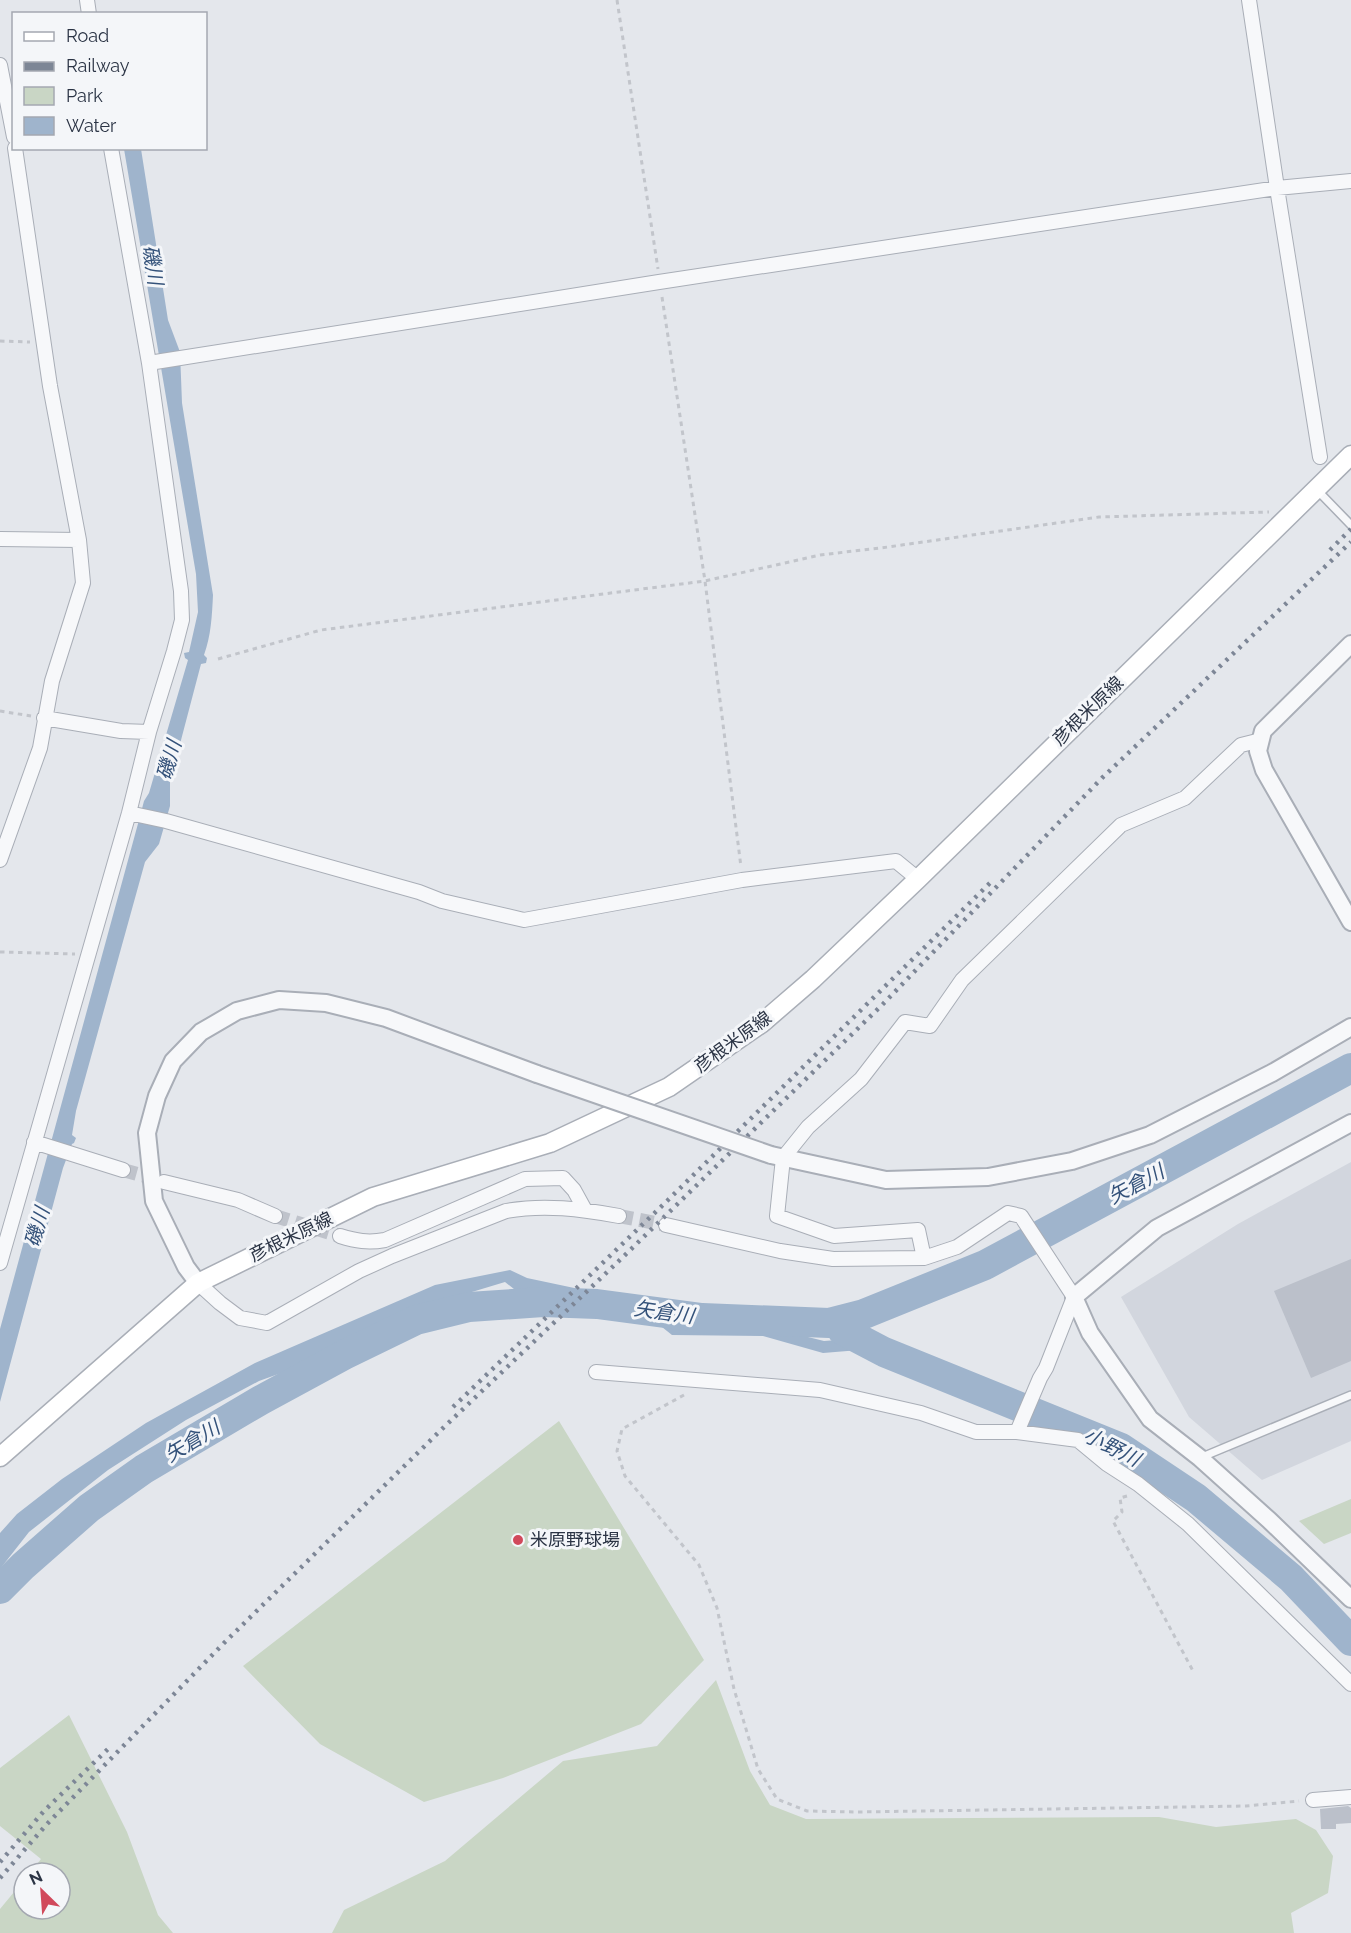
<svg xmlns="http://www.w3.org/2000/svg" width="1351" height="1933" font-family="Raleway,'Noto Sans JP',sans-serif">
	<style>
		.built { fill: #d2d6de }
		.green { fill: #c9d6c5 }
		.water { fill: #9fb4cc }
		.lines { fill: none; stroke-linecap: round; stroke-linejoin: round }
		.river { stroke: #9fb4cc; stroke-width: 30 }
		.building { fill: #bbc0ca }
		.minor-tunnel { stroke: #bfc3cb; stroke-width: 14; stroke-dasharray: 14 7; stroke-linecap: butt }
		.service-casing { stroke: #a9aeb7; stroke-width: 10 }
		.minor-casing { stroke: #a9aeb7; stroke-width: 16 }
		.tertiary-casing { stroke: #a9aeb7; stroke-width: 20 }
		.secondary-casing { stroke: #a9aeb7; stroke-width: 21 }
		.path { stroke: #c2c5cb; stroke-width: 3; stroke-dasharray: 4.5 4.5; stroke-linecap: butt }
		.service { stroke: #f7f8fa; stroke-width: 7 }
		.minor { stroke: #f7f8fa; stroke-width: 14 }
		.tertiary { stroke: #f7f8fa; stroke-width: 16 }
		.secondary { stroke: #fff; stroke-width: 18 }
		.rail { stroke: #7d8696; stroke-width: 4.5; stroke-dasharray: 3 6; stroke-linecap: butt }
		.tertiary-bridge-casing { stroke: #a9aeb7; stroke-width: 20; stroke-linecap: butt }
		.tertiary-bridge { stroke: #f7f8fa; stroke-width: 16 }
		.poi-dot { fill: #d1495b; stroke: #f4f6f9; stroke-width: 2 }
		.labels { text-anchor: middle; stroke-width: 6; stroke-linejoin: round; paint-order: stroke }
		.street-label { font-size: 18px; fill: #2b3445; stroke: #f4f6f9 }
		.poi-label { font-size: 18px; fill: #2b3445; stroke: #f4f6f9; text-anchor: start }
		.water-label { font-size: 20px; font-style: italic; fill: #34527a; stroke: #f4f6f9 }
	</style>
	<rect width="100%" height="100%" fill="#e4e7ec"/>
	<path class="built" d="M1351,1162v279l-89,39 -73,-63 -68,-120 117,-73z"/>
	<path class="green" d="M559,1421l145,239 -63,64 -138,54 -79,24 -104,-58 -77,-78z
		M1351,1499v34l-27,11 -25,-23z
		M716,1680l34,91 20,34 36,14 353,-2 57,10 80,-8 20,11 17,26 -5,37 -37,20 3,20h-962l12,-23 101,-49 118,-100 94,-15z
		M69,1715l58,117 31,83 15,18h-173v-24l24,-29v29h36v-36h-30l11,-14 -41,-33v-58z"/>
	<path class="water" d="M124,149h17l27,171 12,32 2,51 31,192c-1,21 -2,41 -9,60l3,3 -1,5 -5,1 -31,118v24l-11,38 -14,18 -69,249 -4,24 4,3 -2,5 -2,1 -9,24 -63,234v-73l139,-509 5,-19 5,-8 39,-133 -3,-2 -1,-5 5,-1 9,-40 -2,-38z
		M510,1270l17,8 137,29 22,13 79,3 31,11 28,7 52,-4 8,11 -61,5 -60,-17 -91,-1 -15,-12 -25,-3 -19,-11 -89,-12 -19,-15 -63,19 -94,38 -31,21 -58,21 -73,39 -78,50 -79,62 -29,37v-36l17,-19 45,-35 84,-56 109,-60 180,-78z"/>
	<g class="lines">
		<path class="river" d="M842,1330l42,22 237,96 75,50 95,80 60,63
			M0,1589l23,-23 66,-58 55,-39 117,-69 83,-45 72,-35 53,-13 74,-5 54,2 105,14 127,5 35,-9 121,-49 366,-197"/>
	</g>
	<path class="building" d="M1351,1259v102l-40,17 -37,-87z
		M1348,1806l3,2v15l-15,1v5h-15l-1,-20z"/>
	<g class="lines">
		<path class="minor-tunnel" d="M123,1170l36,10
			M275,1216l65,20
			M619,1216l47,9"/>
		<defs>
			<path id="service" d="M1318,491l33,34
				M1202,1457l149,-62"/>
			<path id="minor" d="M87,0l2,14
				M1249,0l28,188 43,269
				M0,65l14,72
				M149,363l510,-81 618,-94 74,-7
				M0,539l79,1
				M44,718l77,13 28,1
				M129,813l37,8 253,71 23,9 82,19 218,-40 154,-19 22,18
				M0,860l40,-112 12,-67 31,-98 -4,-43 -29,-154 -35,-238
				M34,1142l89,28
				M164,1182l74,18 37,16
				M666,1225l114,26 53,8 91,-1 33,-11 51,-34 13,3 53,81 -28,71 -6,10 -23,54
				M340,1236c16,5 28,7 45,4l140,-61 38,-1 11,12 11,20
				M924,1258l-6,-28 -84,6 -57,-20 6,-58 25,-31 53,-48 44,-57 25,4 32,-46 159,-155 64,-27 56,-53 20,-5
				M0,1263l129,-450 20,-81 25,-81 8,-31 -1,-29 -32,-228 -38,-215
				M198,1283l22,20 20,15 27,5 92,-52 33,-15 114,-45c38,-7 75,-2 113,5
				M596,1372l224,18 101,23 55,19h41l61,8 29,24 31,20 50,40 163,160
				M1313,1800l38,-3"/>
			<path id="tertiary" d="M1351,644l-88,87 -5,20 6,19 87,152
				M1351,1123l-194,105 -83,69 16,36 60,86 50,39 69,62 82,79
				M771,1155l115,25 102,-3 84,-16 78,-26 122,-62 79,-46
				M198,1283l-12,-16 -32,-66 -7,-68 10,-37 16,-35 28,-29 36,-21 42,-11 47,3 60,15 151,56"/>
			<path id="secondary" d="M0,1457l198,-174 175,-86 177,-54 119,-56 93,-64 51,-44 105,-100 433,-424"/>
		</defs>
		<use href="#service" class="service-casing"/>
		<use href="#minor" class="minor-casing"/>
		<use href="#tertiary" class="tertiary-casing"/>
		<use href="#secondary" class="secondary-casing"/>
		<path class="path" d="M617,0l41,269
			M662,297l43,284 36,286
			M0,341l30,1
			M218,659l103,-29 384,-49 115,-26 68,-8 211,-30 170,-5
			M0,711l31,5
			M0,952l75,2
			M684,1395l-62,34 -5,22 8,25 74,89 18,43 17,81 24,80 19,30 30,12 50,1 389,-6 53,-5
			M1127,1496l-7,2 2,14 -9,9 80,150"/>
		<use href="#service" class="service"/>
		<use href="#minor" class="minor"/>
		<use href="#tertiary" class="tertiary"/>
		<use href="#secondary" class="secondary"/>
		<path class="rail" d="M1330,550l21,-21
			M453,1407l214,-206 327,-322
			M0,1862l44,-51 66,-64
			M0,1878l47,-54 177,-181 217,-213 182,-173 260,-253 219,-226 249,-236"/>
		<defs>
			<path id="tertiary-bridge" d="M537,1074l234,81"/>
		</defs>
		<use href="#tertiary-bridge" class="tertiary-bridge-casing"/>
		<use href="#tertiary-bridge" class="tertiary-bridge"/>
	</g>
	<circle class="poi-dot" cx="518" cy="1540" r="6"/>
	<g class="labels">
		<g class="street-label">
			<text transform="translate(1088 711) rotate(-44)" y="6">彦根米原線</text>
			<text transform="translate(733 1042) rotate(-36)" y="6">彦根米原線</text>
			<text transform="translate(291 1237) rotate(-26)" y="6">彦根米原線</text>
		</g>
		<g class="poi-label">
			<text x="530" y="1546">米原野球場</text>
		</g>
		<g class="water-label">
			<text transform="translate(153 265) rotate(81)" y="7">磯川</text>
			<text transform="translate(169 760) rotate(-74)" y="7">磯川</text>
			<text transform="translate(1136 1184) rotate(-28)" y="7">矢倉川</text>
			<text transform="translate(37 1227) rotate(-74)" y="7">磯川</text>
			<text transform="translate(664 1312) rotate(8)" y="7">矢倉川</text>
			<text transform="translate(192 1441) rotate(-31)" y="7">矢倉川</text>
			<text transform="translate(1112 1447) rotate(27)" y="7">小野川</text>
		</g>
	</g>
	<rect x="12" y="12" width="195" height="138" fill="#f4f6f9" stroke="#a4a8b1" stroke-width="1.5"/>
	<rect x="24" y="32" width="30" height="9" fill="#ffffff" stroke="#a4a8b1" stroke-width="1.5"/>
	<text x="66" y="42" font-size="18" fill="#2b3445">Road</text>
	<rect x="24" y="62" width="30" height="9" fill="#7d8696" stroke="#a4a8b1" stroke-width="1.5"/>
	<text x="66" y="72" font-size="18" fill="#2b3445">Railway</text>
	<rect x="24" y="87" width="30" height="18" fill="#c9d6c5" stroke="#a4a8b1" stroke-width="1.5"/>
	<text x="66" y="102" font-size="18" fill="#2b3445">Park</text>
	<rect x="24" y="117" width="30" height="18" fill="#9fb4cc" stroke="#a4a8b1" stroke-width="1.5"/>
	<text x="66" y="132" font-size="18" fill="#2b3445">Water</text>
	<g transform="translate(42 1891) rotate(335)"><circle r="28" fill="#f4f6f9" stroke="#a4a8b1" stroke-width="1.5"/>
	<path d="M0-4.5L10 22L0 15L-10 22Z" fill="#d1495b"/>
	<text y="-9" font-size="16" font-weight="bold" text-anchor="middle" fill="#2b3445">N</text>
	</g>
</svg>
